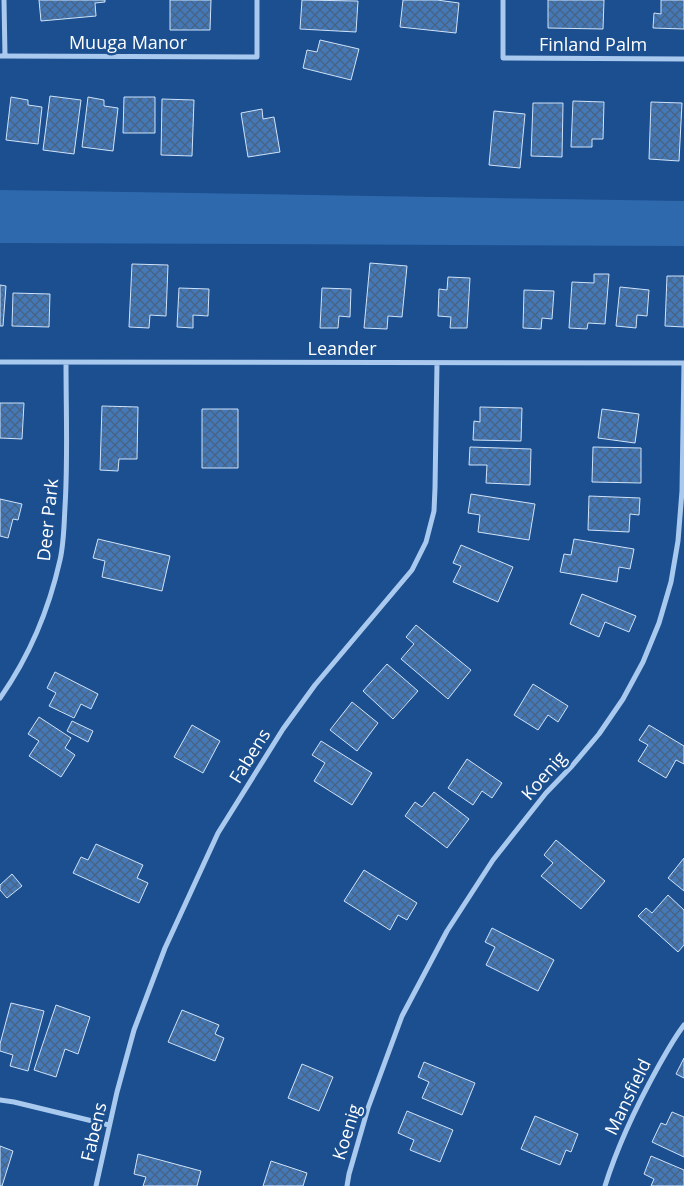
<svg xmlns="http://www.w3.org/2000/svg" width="684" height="1186" font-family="'Open Sans',sans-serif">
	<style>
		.grass { fill: #2e69ad }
		.building { fill: url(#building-cross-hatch); stroke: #cfe3fa }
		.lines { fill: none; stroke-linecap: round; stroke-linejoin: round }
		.minor { stroke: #a9c9ee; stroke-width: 5 }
		.labels { text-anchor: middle; stroke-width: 5; stroke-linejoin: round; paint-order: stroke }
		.street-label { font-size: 18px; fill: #fff; stroke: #1b4f8f }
	</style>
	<defs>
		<pattern id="building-cross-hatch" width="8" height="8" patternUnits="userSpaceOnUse" patternTransform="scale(1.25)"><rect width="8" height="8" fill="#4478b7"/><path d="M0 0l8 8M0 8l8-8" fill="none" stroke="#486282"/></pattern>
	</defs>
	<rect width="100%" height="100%" fill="#1b4f8f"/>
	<path class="grass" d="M0,190l684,11v45l-684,-3z"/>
	<path class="building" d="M39,0h66v2l-10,1 1,13 -55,5z
		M170,0h41l-1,30h-40z
		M302,0l56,1 -2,31 -56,-3z
		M403,0h34l22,3 -3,30 -56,-6z
		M548,0h56l-1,29 -55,-1z
		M661,0h23v29l-31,-1 1,-15 7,1z
		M320,40l39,9 -8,31 -48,-12 4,-18 10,2z
		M50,96l31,4 -7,54 -31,-4z
		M11,97l17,3v5l14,2 -4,37 -32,-4z
		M88,97l16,3v6l14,2 -5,43 -31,-4z
		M124,97h31v36h-32z
		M162,99l32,1 -2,56 -31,-1z
		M573,101l31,1 -1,37h-11v8h-21z
		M651,102l31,1 -3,58 -30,-2z
		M533,103h30l-1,54 -31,-1z
		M262,109l1,10 11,-2 6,35 -32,5 -7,-44z
		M494,111l31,3 -5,54 -31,-3z
		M370,263l37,3 -5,51 -14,-1 -1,13 -23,-1z
		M132,264l36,1 -2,51 -16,-1 -1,13 -20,-1z
		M594,274h15l-4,50 -17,-1 -1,6 -18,-1 3,-46 22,1z
		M667,276h17v51l-19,-1z
		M448,277l22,1 -3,50h-17l1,-11 -13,-1 1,-27 8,1z
		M0,285l6,1 -3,40h-3z
		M620,287l29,3 -2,26 -10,-1 -1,13 -20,-2z
		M179,288l30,1 -1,27 -15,-1v13l-16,-1z
		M322,288l29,1 -1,28 -11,-1 -1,12h-18z
		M524,290l30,1 -2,28 -10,-1 -1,11 -18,-1z
		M13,293l37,1 -1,33 -37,-1z
		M0,403h24l-2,36 -22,-1z
		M102,406l36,1 -1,52h-18l-1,12 -18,-1z
		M480,407l42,1 -1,33 -48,-1 1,-19 6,1z
		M202,409h36v59h-36z
		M602,409l37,5 -4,29 -37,-5z
		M470,447l61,2 -1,36 -44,-2 1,-18h-18z
		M593,447l48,1v35l-49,-1z
		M471,494l64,10 -6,36 -51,-8 2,-17 -12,-2z
		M589,496l51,2 -1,17 -9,-1 -1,18 -41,-2z
		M0,499l22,5 -4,16 -5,-1 -5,19 -8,-2z
		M98,539l72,17 -8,35 -60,-14 3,-16 -12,-3z
		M574,539l60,10 -4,20 -11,-2 -2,15 -57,-10 4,-18 7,1z
		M461,545l52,22 -15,35 -45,-20 8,-16 -8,-3z
		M582,594l54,22 -7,16 -24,-10 -6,15 -29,-13z
		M416,625l55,45 -23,29 -47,-40 13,-15 -8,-7z
		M387,664l31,27 -25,28 -30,-28z
		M55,672l43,22 -7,15 -10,-5 -7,14 -25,-12 7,-13 -9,-5z
		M533,684l35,22 -10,16 -10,-7 -10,15 -24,-15z
		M352,702l26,21 -21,28 -27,-21z
		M39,717l32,21 -6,10 10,7 -14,22 -32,-21 10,-15 -11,-7z
		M72,721l21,10 -5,11 -21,-11z
		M192,725l28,16 -17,32 -29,-16z
		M649,725l35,21v18l-8,-4 -10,18 -28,-17 10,-16 -9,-5z
		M321,741l51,32 -20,32 -38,-24 11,-18 -13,-8z
		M467,759l35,24 -10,15 -10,-7 -9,14 -25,-17z
		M434,792l35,27 -22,29 -42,-32 10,-14 7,5z
		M556,840l49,41 -24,28 -40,-33 12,-13 -9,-8z
		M96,844l47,21 -6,13 11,5 -9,20 -66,-30 8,-16 7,3z
		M684,858v33l-16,-13z
		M364,870l53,33 -10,17 -9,-5 -8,15 -46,-29z
		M12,874l10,12 -15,12 -7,-8v-5z
		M668,895l16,15v35l-6,7 -40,-36 8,-8 6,5z
		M492,928l62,32 -16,31 -52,-26 9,-18 -10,-5z
		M11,1003l33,8 -16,60 -18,-5 3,-11 -13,-4v-7z
		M56,1005l34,12 -12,37 -13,-5 -9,28 -22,-7z
		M182,1010l37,15 -4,9 9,4 -9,23 -47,-19z
		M684,1058v20l-8,-4z
		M424,1062l51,21 -13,32 -40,-17 7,-16 -11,-5z
		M302,1064l31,13 -14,34 -31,-13z
		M407,1111l46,19 -13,32 -30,-12 4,-10 -16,-7z
		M672,1112l12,5v40l-32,-15 9,-19 5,2z
		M535,1116l43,18 -7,18 -5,-2 -6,15 -39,-16z
		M0,1146l13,5 -11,35h-2z
		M138,1154l63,17 -4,15h-54l3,-9 -12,-3z
		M651,1156l33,14v16h-33l3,-7 -10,-5z
		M271,1161l36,12 -4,13h-40z"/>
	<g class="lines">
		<path class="minor" d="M4,0l1,56
			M503,0v58l181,1
			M0,56l257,1v-57
			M0,362l684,1
			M0,698c29,-41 49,-89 60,-138 4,-17 4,-36 5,-53 3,-48 1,-96 1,-144
			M0,1100l14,2 95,23
			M96,1186l21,-94 17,-62 31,-82 53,-115 65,-104 32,-44 97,-115 14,-28 8,-31 1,-23 2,-125
			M347,1186l2,-12 19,-66 34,-92 45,-85 46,-71 53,-67 26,-27 27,-32 24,-35 20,-37 16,-39 12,-41 7,-41 4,-50 2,-128
			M605,1186c13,-42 32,-81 53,-119 8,-14 16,-29 26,-42"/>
	</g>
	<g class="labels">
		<g class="street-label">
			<text x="128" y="49">Muuga Manor</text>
			<text x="593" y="51">Finland Palm</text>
			<text x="342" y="355">Leander</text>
			<text transform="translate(48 520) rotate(-84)" y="6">Deer Park</text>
			<text transform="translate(250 756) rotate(-58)" y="6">Fabens</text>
			<text transform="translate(544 776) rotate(-49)" y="6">Koenig</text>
			<text transform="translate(628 1097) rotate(-64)" y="6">Mansfield</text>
			<text transform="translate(94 1132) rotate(-77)" y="6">Fabens</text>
			<text transform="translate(347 1132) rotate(-73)" y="6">Koenig</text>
		</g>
	</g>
</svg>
